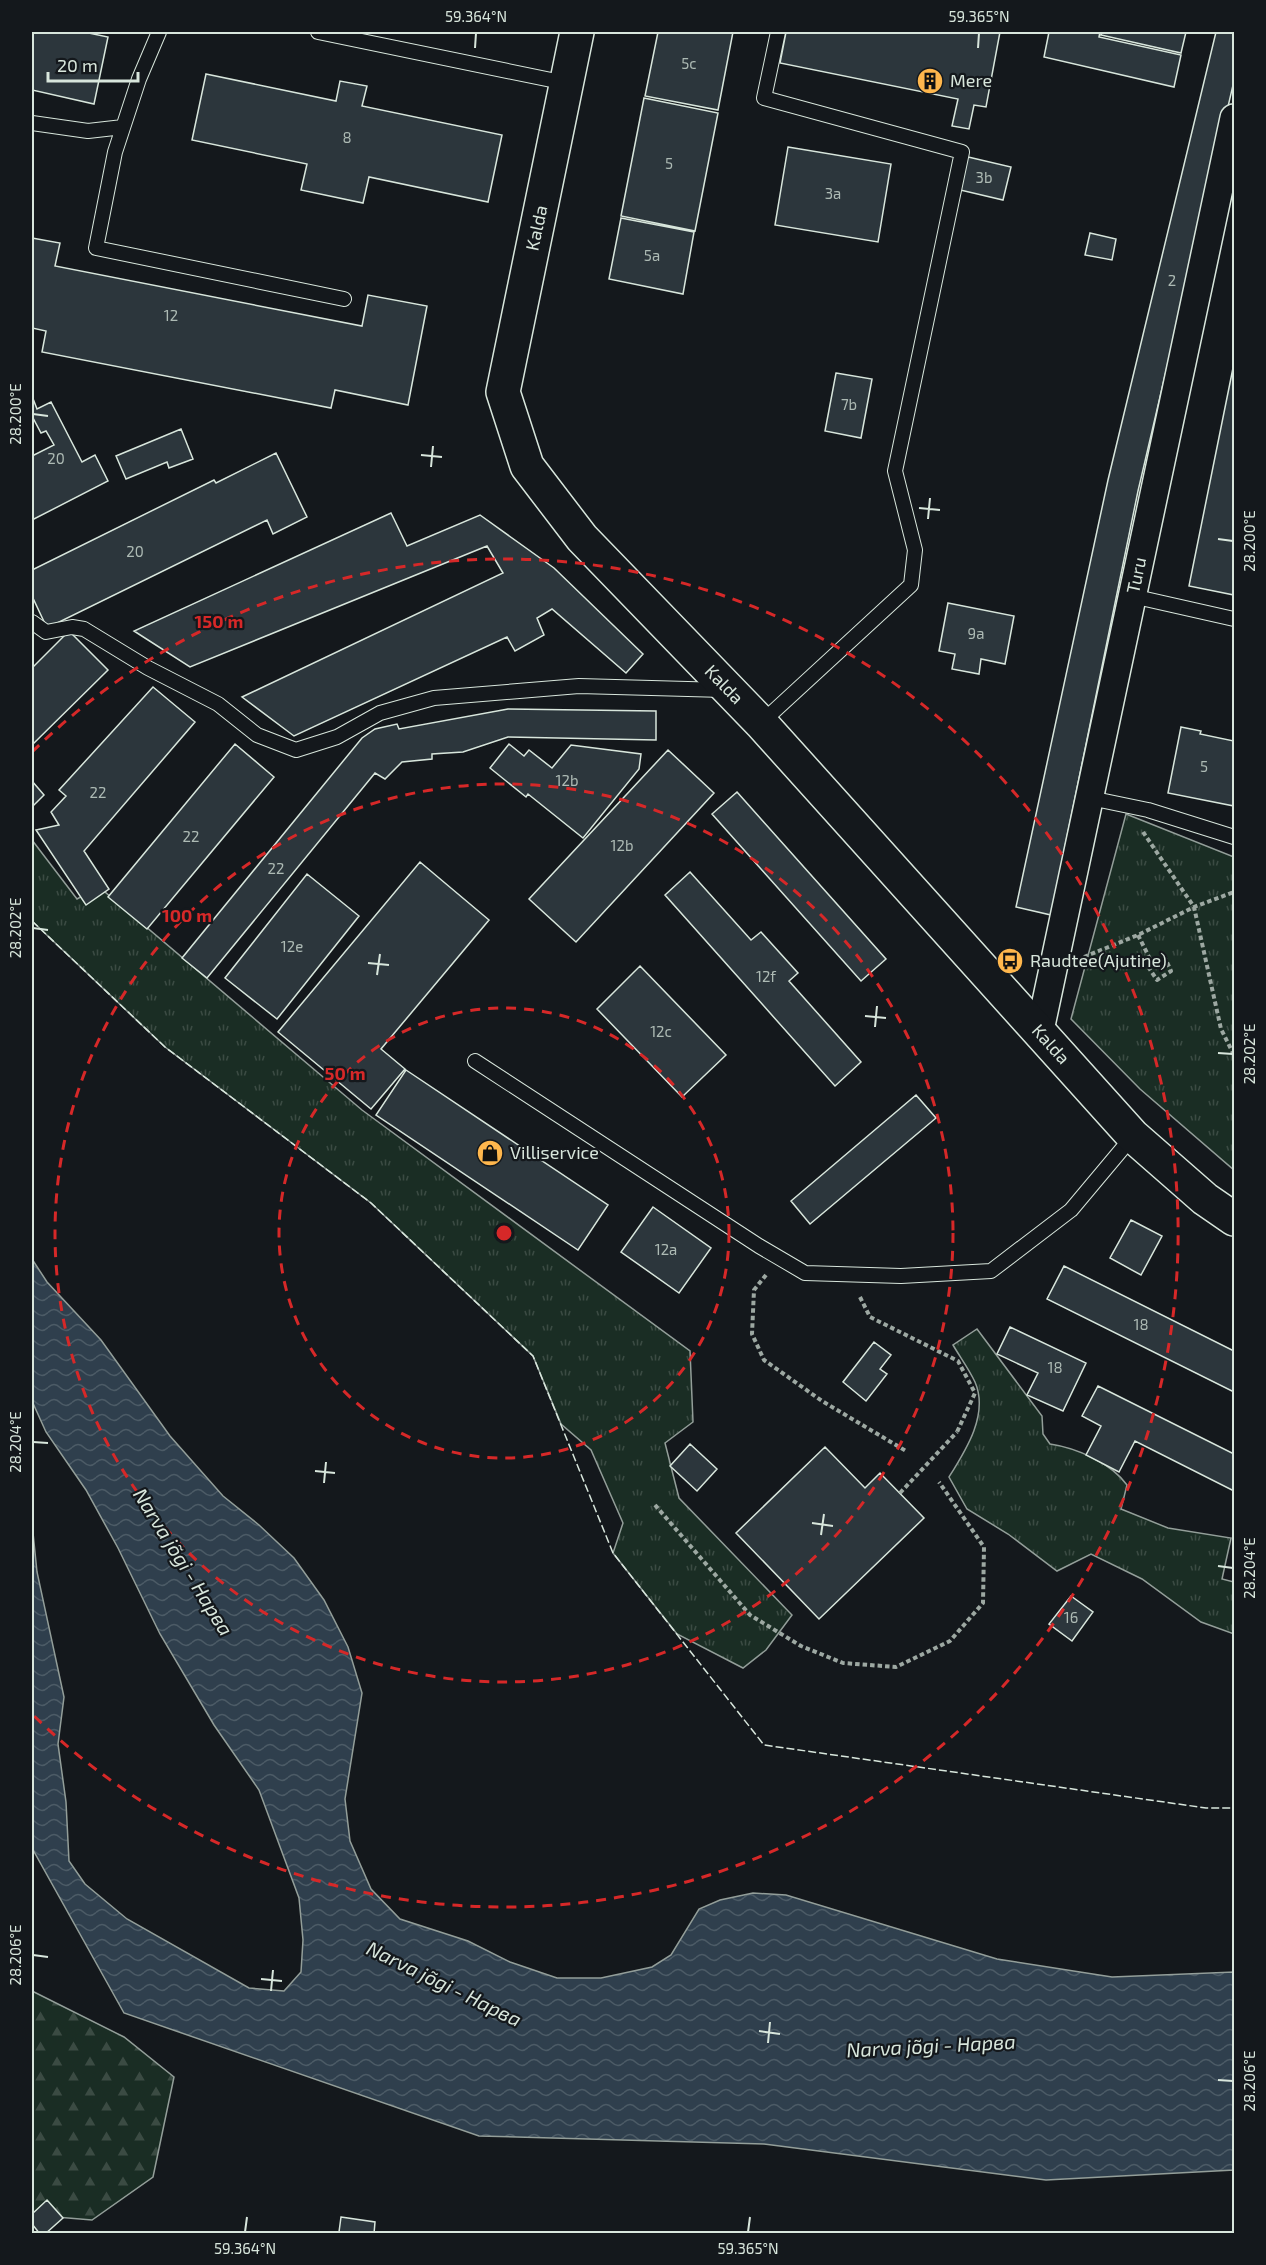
<svg xmlns="http://www.w3.org/2000/svg" width="1266" height="2265" font-family="'Exo 2',sans-serif">
	<style>
		.grass { fill: url(#grass-tufts); stroke: #939e99; stroke-width: 1.5 }
		.forest { fill: url(#forest-firs); stroke: #939e99; stroke-width: 1.5 }
		.water { fill: url(#water-waves); stroke: #939e99; stroke-width: 1.5 }
		.building { fill: #2c363c; stroke: #d8e6dc; stroke-width: 1.5 }
		.lines { fill: none; stroke-linecap: round; stroke-linejoin: round }
		.service-casing { stroke: #d8e6dc; stroke-width: 16 }
		.minor-casing { stroke: #d8e6dc; stroke-width: 30 }
		.tertiary-casing { stroke: #d8e6dc; stroke-width: 36 }
		.path { stroke: #9da8a2; stroke-width: 4; stroke-dasharray: 4.5 3; stroke-linecap: butt }
		.service { stroke: #14181c; stroke-width: 14 }
		.minor { stroke: #14181c; stroke-width: 27 }
		.tertiary { stroke: #14181c; stroke-width: 33 }
		.path-bridge { stroke: #9da8a2; stroke-width: 4; stroke-dasharray: 4.5 3; stroke-linecap: butt }
		.fence { stroke: #d8e6dc; stroke-width: 1.5; stroke-dasharray: 8 3; stroke-linecap: butt }
		.ticks { fill: none; stroke: #d8e6dc; stroke-width: 2 }
		.ring { fill: none; stroke: #d62828; stroke-width: 3; stroke-dasharray: 10 8 }
		.labels { text-anchor: middle; stroke-width: 4.5; stroke-linejoin: round; paint-order: stroke }
		.number-label { font-size: 15px; fill: #adbab4 }
		.poi-label { font-size: 18px; fill: #d8e6dc; stroke: #14181c; text-anchor: start }
		.street-label { font-size: 18px; fill: #d8e6dc; stroke: #14181c }
		.water-label { font-size: 20px; font-style: italic; fill: #d8e6dc; stroke: #14181c }
		.centre { fill: #d62828; stroke: #14181c; stroke-width: 3 }
		.ring-label { font-size: 18px; text-anchor: middle; font-weight: bold; fill: #d62828; stroke: #14181c; stroke-width: 4.5; stroke-linejoin: round; paint-order: stroke }
		.neatline { fill: none; stroke: #d8e6dc; stroke-width: 2 }
		.ticks-label { font-size: 15px; text-anchor: middle; fill: #d8e6dc }
	</style>
	<defs>
		<pattern id="grass-tufts" width="24" height="20" patternUnits="userSpaceOnUse" patternTransform="scale(1.5)"><rect width="24" height="20" fill="#1a2d24"/><path d="M3 7l-1-3M5 7V3M7 7l1-3M15 17l-1-3M17 17v-4M19 17l1-3" fill="none" stroke="#3b4b43"/></pattern>
		<pattern id="forest-firs" width="22" height="20" patternUnits="userSpaceOnUse" patternTransform="scale(1.5)"><rect width="22" height="20" fill="#1a2d24"/><path d="M5 1l3.5 6h-7zM16 11l3.5 6h-7z" fill="#3b4b43"/></pattern>
		<pattern id="water-waves" width="16" height="10" patternUnits="userSpaceOnUse" patternTransform="scale(1.5)"><rect width="16" height="10" fill="#2f3f4d"/><path d="M0 5q4-4 8 0t8 0" fill="none" stroke="#4c5b66"/></pattern>
	</defs>
	<rect width="100%" height="100%" fill="#14181c"/>
	<path class="grass" d="M1126,814l108,43v313l-94,-81 -69,-70z
		M32,840l45,59 22,-12 263,223 328,241 3,71 -28,21 14,55 113,117 -26,35 -23,18 -66,-34 -64,-81 10,-30 -32,-73 -30,-26 -28,-68 -162,-153 -206,-156 -133,-126z
		M977,1329l65,87 1,18 7,10c27,4 61,19 77,41l-6,24 47,19 63,10 -9,41 12,3v52l-33,-12 -59,-43 -51,-25 -34,17 -49,-37 -41,-25 -18,-32c17,-27 40,-63 26,-95 -6,-13 -15,-25 -22,-37z"/>
	<path class="forest" d="M32,1991l92,46 50,40 -21,100 -61,43 -60,-5z"/>
	<path class="water" d="M32,1259l15,23 54,58 69,96 53,60 36,29 35,33 30,42 24,47 14,46 -17,106 5,42 21,48 29,30 68,22 42,21 47,16h44l51,-11 19,-12 28,-46 21,-9 33,-7 33,2 211,64 115,18 122,-5v198l-188,10 -282,-36 -285,-8 -355,-123 -92,-165v-325l5,49 27,125 -6,47 8,58 3,59 16,23 42,35 122,69 35,3 17,-19 2,-32 -4,-42 -40,-108 -45,-65 -54,-91 -42,-86 -32,-58 -40,-58 -14,-31z"/>
	<path class="building" d="M32,32h52l24,5 -14,67 -62,-14z
		M658,32h75l-15,78 -73,-14z
		M786,32h214l-14,75 -12,-2 -5,24 -17,-3 6,-27 -178,-36z
		M1049,32h51l-1,5 82,18 -7,32 -130,-30z
		M1102,32h84l-5,21 -80,-18z
		M1216,32h18v49l-96,410 -87,424 -35,-8 92,-427z
		M206,74l130,27 4,-20 27,5 -5,20 140,29 -14,67 -119,-25 -6,26 -62,-13 6,-26 -115,-24z
		M644,98l74,15 -23,118 -74,-15z
		M788,147l103,17 -13,78 -103,-17z
		M964,156l47,11 -8,33 -47,-11z
		M621,218l73,14 -11,62 -74,-15z
		M1090,233l26,6 -4,21 -27,-5z
		M32,238l28,5 -5,23 307,60 6,-31 59,11 -19,99 -73,-15 -4,18 -289,-56 4,-21 -14,-3z
		M1234,363v232l-45,-9z
		M836,373l36,6 -11,59 -36,-7z
		M32,396l5,13 14,-7 31,60 13,-7 13,26 -76,39v-64l22,-11 -8,-14 -5,2 -8,-15 -1,1z
		M181,429l12,30 -24,9 -2,-6 -41,17 -10,-23z
		M276,453l31,64 -34,17 -6,-14 -220,108 -15,-32v-26l182,-90 2,3z
		M391,513l16,33 73,-31 74,53 89,86 -17,19 -74,-64 -15,9 7,17 -29,16 -8,-14 -213,99 -52,-39 261,-124 -16,-27 -297,121 -56,-36z
		M948,603l66,13 -9,48 -24,-5 -2,15 -27,-5 3,-15 -16,-3z
		M69,631l39,39 -76,75v-77z
		M153,687l42,35 -111,129 25,38 -23,16 -50,-75 23,-5 -8,-13 15,-16 -7,-6z
		M508,709l148,2v29l-148,-3 -45,15 -31,2v5l-30,3 -17,17 -10,-6 -168,205 -25,-20 180,-220 13,-9 22,-5 2,5z
		M1181,727l20,4 -1,3 34,7v65l-66,-13z
		M235,744l39,33 -127,152 -39,-32z
		M509,744l15,12 5,-6 23,18 19,-23 70,9 -2,15 -56,69 -55,-44 -2,3 -36,-29z
		M668,750l46,43 -138,149 -47,-43z
		M32,781l12,14 -12,12z
		M737,792l149,167 -25,22 -149,-167z
		M420,862l69,58 -108,129 24,20 -34,40 -93,-77z
		M690,872l61,68 10,-8 37,41 -9,8 72,81 -26,24 -170,-191z
		M307,874l52,42 -82,103 -52,-41z
		M640,966l86,89 -44,42 -85,-88z
		M406,1070l202,135 -30,45 -202,-135z
		M916,1095l20,23 -126,106 -19,-23z
		M653,1207l58,41 -32,45 -58,-41z
		M1131,1220l31,16 -21,39 -31,-17z
		M1064,1266l170,85v41l-187,-93z
		M1010,1327l76,36 -23,48 -36,-16 11,-22 -41,-19z
		M874,1342l17,13 -11,14 7,5 -21,27 -23,-19z
		M1098,1386l136,68v37l-99,-50 -16,31 -33,-17 15,-29 -19,-10z
		M690,1444l27,25 -20,22 -27,-25z
		M825,1447l40,41 15,-15 44,45 -105,101 -83,-86z
		M1071,1596l22,16 -21,29 -23,-17z
		M47,2200l16,18 -18,16h-5l-8,-10v-10z
		M341,2217l34,5 -1,12 -35,-2z"/>
	<g class="lines">
		<defs>
			<path id="service" d="M159,32l-20,47 -24,73 -19,96 248,51
				M318,32l248,51
				M32,123l56,8 35,-4
				M1132,596l102,23
				M32,622l14,10 26,-5 12,2 64,39 70,36 39,31 39,15 41,-13 43,-24 54,-15 145,-12 145,4
				M761,723l150,-138 4,-35 -20,-79 67,-319 -198,-54 14,-66
				M1090,798l58,12 86,27
				M475,1061l284,185 46,27 96,3 90,-5 80,-61 62,-74"/>
			<g id="minor">
				<path id="s1" d="M1039,1035l195,-917"/>
			</g>
			<g id="tertiary">
				<path id="s2" d="M577,32l-74,360 24,74 55,72 179,185 372,413 72,63 29,20"/>
			</g>
		</defs>
		<use href="#service" class="service-casing"/>
		<use href="#minor" class="minor-casing"/>
		<use href="#tertiary" class="tertiary-casing"/>
		<path class="path" d="M1143,832l51,75 27,122 13,26
			M1138,935l15,30 12,-7 6,13 -14,9 -8,-12 4,-3
			M1084,957l54,-22 56,-28 40,-15
			M766,1275l-12,15 -2,44 12,26 58,41 84,50
			M860,1297l10,20 88,44 17,32 -18,39
			M655,1505l95,110 51,31 42,17 53,4 54,-26 33,-38 1,-56 -45,-65"/>
		<use href="#service" class="service"/>
		<use href="#minor" class="minor"/>
		<use href="#tertiary" class="tertiary"/>
		<path class="path-bridge" d="M900,1493l57,-61"/>
		<path class="fence" d="M32,921l133,126 206,156 162,153 80,197 151,192 442,63h28"/>
	</g>
	<path class="ticks" d="M475,48l1,-15M978,48l1,-15M33,414l15,2M421,455l21,2M431,467l2,-21M919,508l21,2M928,519l2,-21M1218,539l15,2M33,928l15,2M368,963l21,2M377,975l3,-21M865,1016l21,2M875,1027l2,-21M1218,1053l15,1M33,1442l15,1M315,1471l20,2M324,1483l2,-21M812,1523l21,3M821,1535l3,-21M1218,1566l15,2M33,1955l15,2M261,1979l21,2M271,1991l2,-21M759,2031l21,3M768,2043l2,-21M1218,2080l15,1M245,2232l2,-15M748,2232l2,-15"/>
	<g class="ring">
		<circle cx="504" cy="1233" r="225"/>
		<circle cx="504" cy="1233" r="449"/>
		<path d="M32 752A674 674 0 1 1 32 1714"/>
	</g>
	<defs>
		<symbol id="building-disc" viewBox="-11 -11 22 22"><circle r="9.5" fill="#ffb74d" stroke="#14181c"/><path d="M-4-6H4V6H1V3H-1V6H-4ZM-2.5-4.3h1.7v1.8h-1.7ZM.8-4.3h1.7v1.8H.8ZM-2.5-1h1.7V.8h-1.7ZM.8-1h1.7V.8H.8Z" fill="#111"/></symbol>
		<symbol id="bus-disc" viewBox="-11 -11 22 22"><circle r="9.5" fill="#ffb74d" stroke="#14181c"/><path d="M-5-6H5V4H4V6H2V4H-2V6H-4V4H-5ZM-3.5-4V0h7V-4ZM-3.5 1.2v1.5H-2V1.2ZM2 1.2v1.5H3.5V1.2Z" fill="#111"/></symbol>
		<symbol id="shop-disc" viewBox="-11 -11 22 22"><circle r="9.5" fill="#ffb74d" stroke="#14181c"/><path d="M-5-2.5h2.3a2.7 3.5 0 0 1 5.4 0H5L5.5 6h-11ZM-1.5-2.5h3a1.5 2.3 0 0 0-3 0Z" fill="#111"/></symbol>
	</defs>
	<g fill-rule="evenodd">
		<use href="#building-disc" x="915" y="66" width="30" height="30"/>
		<use href="#bus-disc" x="995" y="946" width="30" height="30"/>
		<use href="#shop-disc" x="475" y="1138" width="30" height="30"/>
	</g>
	<g class="labels">
		<g class="number-label">
			<text x="689" y="69">5c</text>
			<text x="347" y="143">8</text>
			<text x="669" y="169">5</text>
			<text x="984" y="183">3b</text>
			<text x="833" y="199">3a</text>
			<text x="652" y="261">5a</text>
			<text x="1172" y="286">2</text>
			<text x="171" y="321">12</text>
			<text x="849" y="410">7b</text>
			<text x="56" y="464">20</text>
			<text x="135" y="557">20</text>
			<text x="976" y="639">9a</text>
			<text x="1204" y="772">5</text>
			<text x="567" y="786">12b</text>
			<text x="98" y="798">22</text>
			<text x="191" y="842">22</text>
			<text x="622" y="851">12b</text>
			<text x="276" y="874">22</text>
			<text x="292" y="952">12e</text>
			<text x="766" y="982">12f</text>
			<text x="661" y="1037">12c</text>
			<text x="666" y="1255">12a</text>
			<text x="1141" y="1330">18</text>
			<text x="1055" y="1373">18</text>
			<text x="1071" y="1623">16</text>
		</g>
		<g class="poi-label">
			<text x="950" y="87">Mere</text>
			<text x="1030" y="967">Raudtee(Ajutine)</text>
			<text x="510" y="1159">Villiservice</text>
		</g>
		<g class="street-label">
			<text transform="translate(537 228) rotate(-78)" y="6">Kalda</text>
			<text dy="6" stroke="none"><textPath href="#s1" startOffset="470">Turu</textPath></text>
			<text dy="6" stroke="none"><textPath href="#s2" startOffset="740">Kalda</textPath></text>
			<text dy="6" stroke="none"><textPath href="#s2" startOffset="1226">Kalda</textPath></text>
		</g>
		<g class="water-label">
			<text transform="translate(183 1562) rotate(58)" y="7">Narva jõgi - Нарва</text>
			<text transform="translate(444 1984) rotate(26)" y="7">Narva jõgi - Нарва</text>
			<text transform="translate(931 2046) rotate(-3)" y="7">Narva jõgi - Нарва</text>
		</g>
	</g>
	<circle cx="504" cy="1233" r="9" class="centre"/>
	<g class="ring-label">
		<text x="219" y="628">150 m</text>
		<text x="187" y="922">100 m</text>
		<text x="345" y="1080">50 m</text>
	</g>
	<rect width="1266" height="2265" fill="none" stroke="#14181c" stroke-width="66"/>
	<path d="M48 72v9h90v-9" fill="none" stroke="#d8e6dc" stroke-width="3"/>
	<text x="57" y="72" font-size="18" fill="#d8e6dc" stroke="#14181c" stroke-width="4.5" paint-order="stroke">20 m</text>
	<rect x="33" y="33" width="1200" height="2199" class="neatline"/>
	<g class="ticks-label">
		<text x="476" y="22">59.364°N</text>
		<text x="979" y="22">59.365°N</text>
		<text transform="translate(16 414) rotate(-90)" y="5">28.200°E</text>
		<text transform="translate(1250 541) rotate(-90)" y="5">28.200°E</text>
		<text transform="translate(16 928) rotate(-90)" y="5">28.202°E</text>
		<text transform="translate(1250 1054) rotate(-90)" y="5">28.202°E</text>
		<text transform="translate(16 1442) rotate(-90)" y="5">28.204°E</text>
		<text transform="translate(1250 1568) rotate(-90)" y="5">28.204°E</text>
		<text transform="translate(16 1955) rotate(-90)" y="5">28.206°E</text>
		<text transform="translate(1250 2081) rotate(-90)" y="5">28.206°E</text>
		<text x="245" y="2254">59.364°N</text>
		<text x="748" y="2254">59.365°N</text>
	</g>
</svg>
